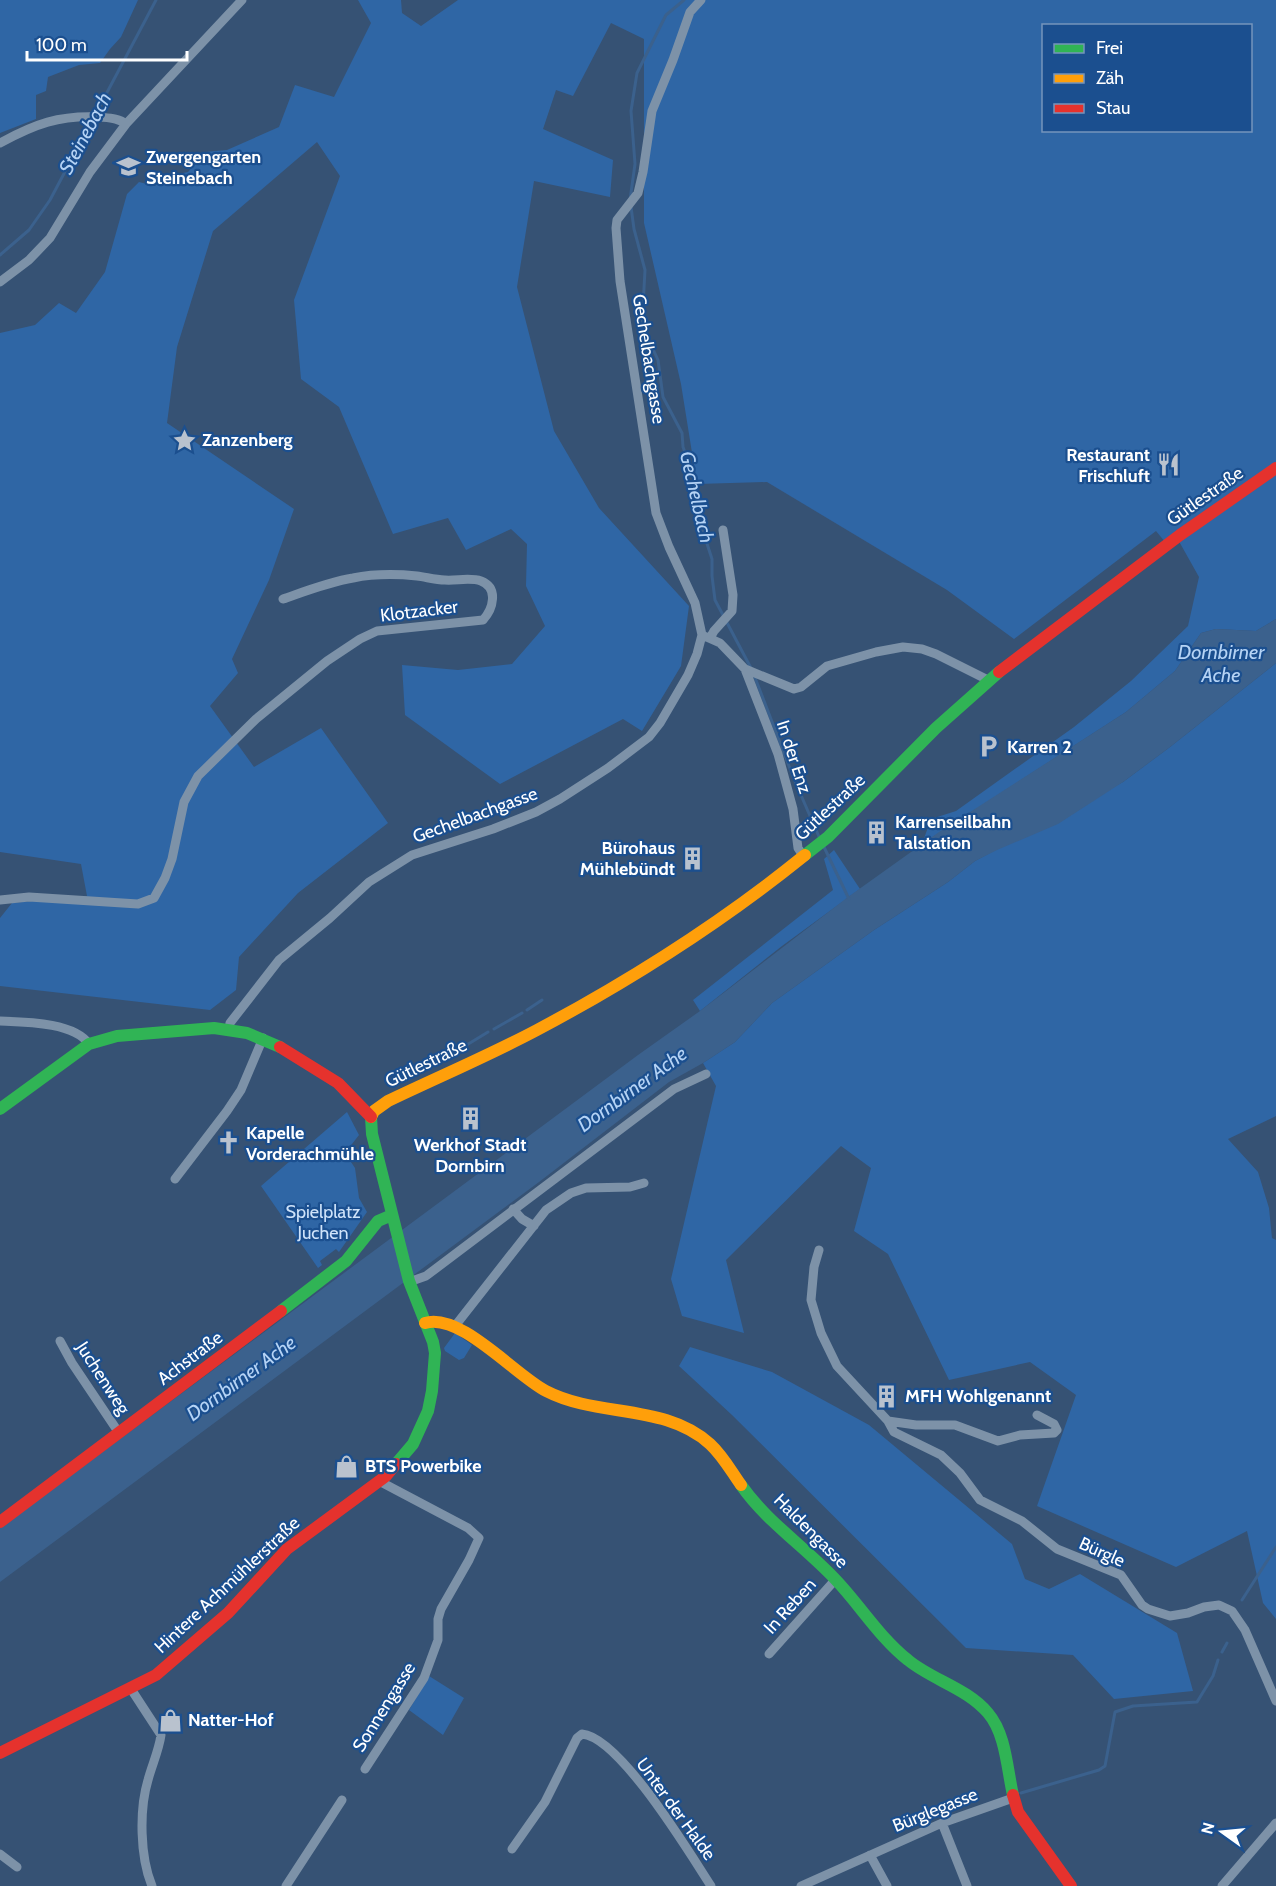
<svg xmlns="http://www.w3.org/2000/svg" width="1276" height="1886" font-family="Cabin,sans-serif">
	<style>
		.green { fill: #2f66a5; fill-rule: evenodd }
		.water { fill: #3b618d }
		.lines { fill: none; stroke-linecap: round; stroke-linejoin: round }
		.stream { stroke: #3b618d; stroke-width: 3 }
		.street { stroke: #7d92a8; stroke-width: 9 }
		.fast { stroke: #30b455; stroke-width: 12 }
		.slow { stroke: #ff9f0a; stroke-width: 12 }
		.jam { stroke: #e5322d; stroke-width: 12 }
		.labels { text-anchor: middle; stroke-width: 4.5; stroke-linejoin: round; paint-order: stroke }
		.poi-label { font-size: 18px; font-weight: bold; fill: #fff; stroke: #1b4f8f; text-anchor: start }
		.street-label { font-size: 18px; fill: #fff; stroke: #1b4f8f }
		.park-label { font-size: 18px; fill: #cfe3fa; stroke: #1b4f8f }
		.water-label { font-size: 20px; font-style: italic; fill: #b5d3f5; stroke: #1b4f8f }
	</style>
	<rect width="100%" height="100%" fill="#365274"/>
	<path class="green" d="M0,0h138l-17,37 -11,12 -10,14 -21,2 -31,12 -2,14 -10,4v24l-36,14z
		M358,0h43l1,13 19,13 37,-26h818v619l-20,12 -40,-2 -15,4 -26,38 -49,41 -204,132 9,-25 25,-8 118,-84 57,-46 57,-55 11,-49 -23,-41 -10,7 -10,-12 -142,108 -67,-49 -180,-108 -70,2 -16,-100 -37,-161v-184l-33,-16 -38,73 -17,-6 -13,39 70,31 -3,37 -76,-16 -17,106 37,144 45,77 90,98 -8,60 -39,65 -19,-12 -123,65 -95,-69 -3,-50 56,5 54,-6 33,-38 -19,-40 1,-42 -16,-15 -45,21 -18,-32 -55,16 -54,-127 -38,-28 -7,-79 46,-124 -23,-34 -104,89 -36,116 -10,76 127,86 -25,71 -37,79 6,14 -28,33 44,61 67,-39 67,95 -90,70 -59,64 -3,33 -26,20 -210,-24v-68l12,-15 75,-7 -6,-32 -81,-12v-519l35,-8 24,-22 17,10 29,-41 22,-78 12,-12 16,4 7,-9 26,-5 17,-20 22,-2 52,-23 16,-42 39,12 37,-74zM1044,26h206v104h-206z
		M1276,663v453l-48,23 30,33 11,36 3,30 4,2v379l-13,-16 -16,-72 -71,36 -139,-61 39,-111 -46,-33 -81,18 -61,-126 -34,-23 17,-63 -30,-22 -115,114 18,73 -62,-17 -11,-37 45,-193 -13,-23 32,-21 37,-39 102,-73 74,-48 27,-21 148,-79 47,-35z
		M834,850l26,39 -78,57 -82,65 -7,-11 140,-110 -9,-31z
		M347,1112l12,23 -14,18 10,15 4,30 8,14 -28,40 -3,-3 -16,12 2,4 -4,3 -57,-82z
		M455,1333l17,12 -8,13 -5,2 -14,-9 -1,-3z
		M690,1347l82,25 97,53 143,119 13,35 24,10 31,-15 97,59 16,58 -79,8 -41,-44 -107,-7 -234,-233 -53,-49z
		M429,1676l35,22 -21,37 -34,-25z"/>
	<path class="water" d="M1276,619v44l-106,84 -47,35 -65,42 -61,26 -22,11 -27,21 -74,48 -102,73 -37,39 -32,21 -34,19 -130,100 -539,400v-54l638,-473 62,-44 148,-114 91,-65 187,-120 49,-41 26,-38 15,-4 40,2z"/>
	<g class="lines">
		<path class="stream" d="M630,200l5,-36 -4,-53 6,-38 29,-58 18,-15
			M631,207l3,22 11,41 -3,55 16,35 5,37 19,36 1,14 13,35v28l16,49v17l3,24 37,70
			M0,255l29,-25 21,-30 106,-200
			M754,675l40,104 26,60
			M823,845l26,54
			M527,1010l15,-10
			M494,1029l28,-16
			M465,1046l23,-14
			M437,1063l22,-13
			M406,1080l26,-15
			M1242,1600l34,-53
			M1222,1652l5,-9
			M1021,1793l78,-23 6,-4 10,-54 18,-6 64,-4 16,-26 5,-16"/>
		<path class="street" d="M0,143c35,-19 59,-28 99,-26 10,1 20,1 27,7
			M0,282l29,-22 21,-22 40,-66 36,-48 116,-124
			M702,635l18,8 25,26 33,85 15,55 5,39 6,9
			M710,638l4,-7 18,-20 1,-16 -10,-65
			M745,669l49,20 7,-2 26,-21 49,-14 27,-5 19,2 14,5 54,27
			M0,900l29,-3 109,7 16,-6 11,-20 7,-19 12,-57 14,-26 58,-57 71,-58 33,-22 17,-8 106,-11c10,-11 16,-32 -2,-39 -11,-4 -25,0 -36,-1 -10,0 -19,-3 -28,-4 -20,-2 -44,-2 -64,2 -24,4 -47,13 -70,21
			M0,1021c25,1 74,1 89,23
			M229,1029l1,-6 49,-63 51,-42 39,-36 43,-27 81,-26 43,-17 24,-13 48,-31 41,-31 11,-14 28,-48 9,-21 5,-19 -7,-32 -26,-56 -13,-34 -36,-232 -4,-53 1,-8 21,-27 5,-21 9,-61 21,-51 17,-48 11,-12
			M175,1179l52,-68 14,-21 22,-52
			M513,1209l9,10 12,7
			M819,1250l-5,17 -3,33 10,33 16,33 51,55 6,11 47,23 19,18 20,27 42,21 35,28 64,26 21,30 6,4 22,7 18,-3 16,-6 15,-2 13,6 13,19 31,71
			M409,1282l17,-6 248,-187 32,-15
			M455,1326l91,-116 25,-17 15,-5 44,-1 14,-4
			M60,1341l12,22 47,70
			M888,1421l28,4h39l43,16 22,-6 34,-2 3,-3 -3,-6 -17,-9
			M769,1654l66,-74
			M131,1689l30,46c-2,15 -9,30 -13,45 -9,30 -8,77 4,106
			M365,1769l59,-91 14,-38v-21l3,-10 28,-49 10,-22 -11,-10 -89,-47
			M942,1823l25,63
			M512,1849l33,-47 32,-64 5,-4c38,3 108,120 129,152
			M0,1854l17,13
			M870,1855l17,31
			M286,1886l56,-86
			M801,1886l141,-63 71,-25
			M1222,1886l54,-63"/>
		<path class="fast" d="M805,855l23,-18 108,-109 63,-56
			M0,1109l89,-65 28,-8 97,-8 33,5 33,14
			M371,1117l1,17 37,147 24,61 2,11 -3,38 -4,20 -15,33 -17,20
			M281,1311l65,-50 32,-40 14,-6
			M741,1485c25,36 64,62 94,94 25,26 44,58 73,81 24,20 59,28 80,53 18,21 19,56 25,82"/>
		<path class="slow" d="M371,1117l3,-6 14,-10c50,-24 100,-45 149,-71 94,-50 185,-108 268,-175
			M425,1323c35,-11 90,52 121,68 52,27 119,12 164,53 13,12 21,27 31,41"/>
		<path class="jam" d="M999,672l181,-137 96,-67
			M280,1047l58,36 33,34
			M0,1522l281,-211
			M0,1753l156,-78 72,-62 59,-64 99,-73 10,-12
			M1013,1795l5,17 53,74"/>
	</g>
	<defs>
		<symbol id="school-bare" viewBox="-9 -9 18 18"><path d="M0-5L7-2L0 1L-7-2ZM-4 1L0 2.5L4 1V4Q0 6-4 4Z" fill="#b9c2ce" stroke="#1b4f8f" stroke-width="2.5" paint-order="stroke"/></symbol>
		<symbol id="sight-bare" viewBox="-9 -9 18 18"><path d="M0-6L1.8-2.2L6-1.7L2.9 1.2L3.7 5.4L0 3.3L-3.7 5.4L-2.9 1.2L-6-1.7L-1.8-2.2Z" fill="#b9c2ce" stroke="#1b4f8f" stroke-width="2.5" paint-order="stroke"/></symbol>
		<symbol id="restaurant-bare" viewBox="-9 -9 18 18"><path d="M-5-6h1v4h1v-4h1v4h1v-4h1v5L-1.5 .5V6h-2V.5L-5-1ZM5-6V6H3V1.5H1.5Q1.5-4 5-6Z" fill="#b9c2ce" stroke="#1b4f8f" stroke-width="2.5" paint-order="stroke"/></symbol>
		<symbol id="parking-bare" viewBox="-9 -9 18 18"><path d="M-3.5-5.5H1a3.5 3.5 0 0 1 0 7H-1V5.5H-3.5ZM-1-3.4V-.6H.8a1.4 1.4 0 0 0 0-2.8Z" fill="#b9c2ce" stroke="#1b4f8f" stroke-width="2.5" paint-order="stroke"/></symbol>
		<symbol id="building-bare" viewBox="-9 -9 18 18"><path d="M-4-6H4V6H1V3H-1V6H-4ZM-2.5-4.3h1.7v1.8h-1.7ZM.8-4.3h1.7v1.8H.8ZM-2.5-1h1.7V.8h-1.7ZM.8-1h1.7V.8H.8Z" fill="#b9c2ce" stroke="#1b4f8f" stroke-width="2.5" paint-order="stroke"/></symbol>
		<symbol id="church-bare" viewBox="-9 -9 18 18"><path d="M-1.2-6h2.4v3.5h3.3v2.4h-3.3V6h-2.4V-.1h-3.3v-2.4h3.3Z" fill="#b9c2ce" stroke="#1b4f8f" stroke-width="2.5" paint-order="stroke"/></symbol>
		<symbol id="shop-bare" viewBox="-9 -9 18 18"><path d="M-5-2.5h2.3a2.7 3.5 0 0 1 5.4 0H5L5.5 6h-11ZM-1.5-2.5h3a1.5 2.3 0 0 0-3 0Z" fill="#b9c2ce" stroke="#1b4f8f" stroke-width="2.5" paint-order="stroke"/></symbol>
	</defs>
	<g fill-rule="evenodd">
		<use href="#school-bare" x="112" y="150" width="33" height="33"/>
		<use href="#sight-bare" x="168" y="424" width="33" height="33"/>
		<use href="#restaurant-bare" x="1152" y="448" width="33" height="33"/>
		<use href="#parking-bare" x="972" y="730" width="33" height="33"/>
		<use href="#building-bare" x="860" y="816" width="33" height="33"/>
		<use href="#building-bare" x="676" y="842" width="33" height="33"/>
		<use href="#building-bare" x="454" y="1102" width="33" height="33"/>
		<use href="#church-bare" x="212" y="1126" width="33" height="33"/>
		<use href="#building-bare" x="870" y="1380" width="33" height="33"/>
		<use href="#shop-bare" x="330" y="1450" width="33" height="33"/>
		<use href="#shop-bare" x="154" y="1704" width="33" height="33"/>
	</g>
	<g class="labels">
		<g class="poi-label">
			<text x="146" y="163">Zwergengarten<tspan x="146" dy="21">Steinebach</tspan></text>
			<text x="202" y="446">Zanzenberg</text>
			<text x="1150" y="461" text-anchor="end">Restaurant<tspan x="1150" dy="21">Frischluft</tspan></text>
			<text x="1007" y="753">Karren 2</text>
			<text x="895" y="828">Karrenseilbahn<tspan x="895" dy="21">Talstation</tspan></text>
			<text x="675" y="854" text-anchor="end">Bürohaus<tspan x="675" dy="21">Mühlebündt</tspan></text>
			<text x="246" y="1139">Kapelle<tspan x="246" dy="21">Vorderachmühle</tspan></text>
			<text x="470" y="1151" text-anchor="middle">Werkhof Stadt<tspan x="470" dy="21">Dornbirn</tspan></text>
			<text x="905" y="1402">MFH Wohlgenannt</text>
			<text x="365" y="1472">BTS Powerbike</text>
			<text x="188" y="1726">Natter-Hof</text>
		</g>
		<g class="street-label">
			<text transform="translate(649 359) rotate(81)" y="6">Gechelbachgasse</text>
			<text transform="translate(1205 496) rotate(-35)" y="6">Gütlestraße</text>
			<text transform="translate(419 611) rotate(-7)" y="6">Klotzacker</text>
			<text transform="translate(794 757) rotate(72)" y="6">In der Enz</text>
			<text transform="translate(830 807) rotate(-43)" y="6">Gütlestraße</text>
			<text transform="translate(475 815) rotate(-20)" y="6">Gechelbachgasse</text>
			<text transform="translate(426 1063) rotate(-26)" y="6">Gütlestraße</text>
			<text transform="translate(190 1358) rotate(-37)" y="6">Achstraße</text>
			<text transform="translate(103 1378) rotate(57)" y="6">Juchenweg</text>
			<text transform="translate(811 1531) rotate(45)" y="6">Haldengasse</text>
			<text transform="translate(1102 1552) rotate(24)" y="6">Bürgle</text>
			<text transform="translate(227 1585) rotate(-43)" y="6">Hintere Achmühlerstraße</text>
			<text transform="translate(790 1606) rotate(-48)" y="6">In Reben</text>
			<text transform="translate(384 1707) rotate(-58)" y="6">Sonnengasse</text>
			<text transform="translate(676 1809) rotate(54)" y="6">Unter der Halde</text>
			<text transform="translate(935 1810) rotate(-22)" y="6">Bürglegasse</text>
		</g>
		<g class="park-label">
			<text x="323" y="1218">Spielplatz<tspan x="323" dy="21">Juchen</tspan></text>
		</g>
		<g class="water-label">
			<text transform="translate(85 133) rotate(-62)" y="7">Steinebach</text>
			<text transform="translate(697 497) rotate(77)" y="7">Gechelbach</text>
			<text x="1221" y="659">Dornbirner<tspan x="1221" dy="23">Ache</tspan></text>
			<text transform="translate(632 1089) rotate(-36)" y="7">Dornbirner Ache</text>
			<text transform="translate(241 1378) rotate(-36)" y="7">Dornbirner Ache</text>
		</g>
	</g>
	<rect x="1042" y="24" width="210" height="108" fill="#1b4f8f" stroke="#7695bc" stroke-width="1.5"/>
	<rect x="1054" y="44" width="30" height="9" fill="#30b455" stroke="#7695bc" stroke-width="1.5"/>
	<text x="1096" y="54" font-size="18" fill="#ffffff">Frei</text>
	<rect x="1054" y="74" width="30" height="9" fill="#ff9f0a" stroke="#7695bc" stroke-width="1.5"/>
	<text x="1096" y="84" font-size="18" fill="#ffffff">Zäh</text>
	<rect x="1054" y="104" width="30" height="9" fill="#e5322d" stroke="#7695bc" stroke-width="1.5"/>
	<text x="1096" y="114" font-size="18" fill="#ffffff">Stau</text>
	<g transform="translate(1222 1832) rotate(285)" stroke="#1b4f8f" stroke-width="4.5" paint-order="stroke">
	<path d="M0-4.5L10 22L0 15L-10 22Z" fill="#ffffff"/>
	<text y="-9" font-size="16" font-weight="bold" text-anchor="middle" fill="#ffffff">N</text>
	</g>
	<path d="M27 51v9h160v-9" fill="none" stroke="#ffffff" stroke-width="3"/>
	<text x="36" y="51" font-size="18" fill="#ffffff" stroke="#1b4f8f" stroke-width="4.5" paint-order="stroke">100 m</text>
</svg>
